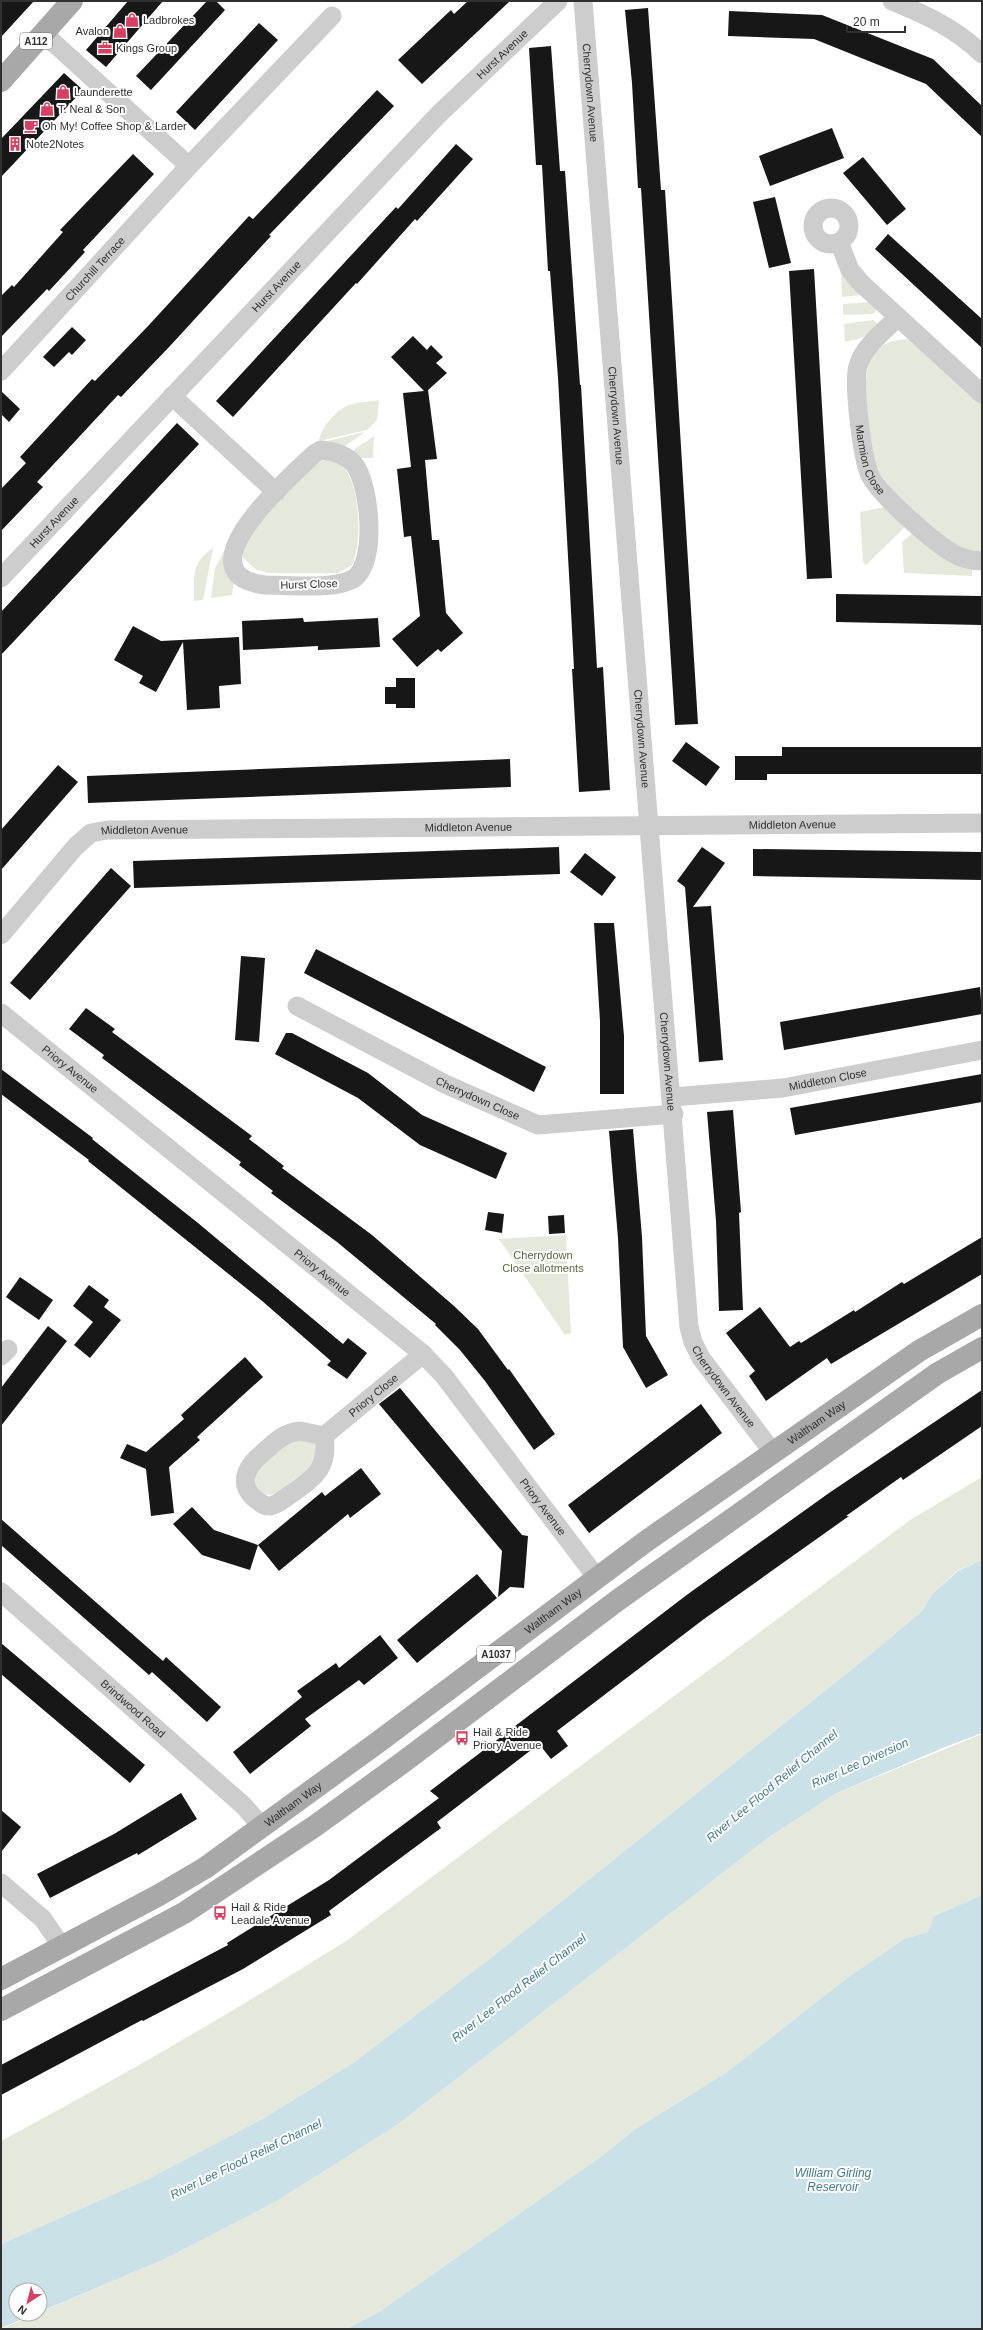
<svg xmlns="http://www.w3.org/2000/svg" width="983" height="2330" font-family="Helvetica,sans-serif">
	<style>
		.green { fill: #e5e9dc }
		.water { fill: #cae1e8 }
		.building { fill: #171717 }
		.lines { fill: none; stroke-linecap: round; stroke-linejoin: round }
		.minor { stroke: #cdcdcd; stroke-width: 19 }
		.primary { stroke: #a8a8a8; stroke-width: 22 }
		.labels { text-anchor: middle; stroke-width: 4; stroke-linejoin: round; paint-order: stroke }
		.shield { fill: #fff; stroke: #6e6e6e; stroke-width: 1 }
		.shield-label { font-size: 10px; font-weight: bold; fill: #303030 }
		.poi-label { font-size: 11px; fill: #303030; stroke: #fff; text-anchor: start }
		.street-label { font-size: 11px; fill: #303030; stroke: #fff }
		.park-label { font-size: 11px; fill: #596840; stroke: #fff }
		.water-label { font-size: 12px; font-style: italic; fill: #437a8c; stroke: #fff }
	</style>
	<rect width="100%" height="100%" fill="#fff"/>
	<path class="green" d="M841,276l3,1 18,18 -20,2z
		M871,302l4,5 1,5 -4,2 -29,1v-11z
		M873,320l4,3c-8,14 -15,15 -32,19l-1,-18z
		M907,339l8,4 67,61v149c-11,-3 -22,-5 -32,-11 -21,-14 -63,-53 -74,-76 -8,-15 -7,-32 -8,-48 -3,-35 -9,-77 39,-79z
		M379,400l-2,20 -10,10 -48,11c1,-12 16,-29 26,-34 9,-5 24,-5 34,-7z
		M365,432l-23,16 -16,-5 1,-2z
		M374,436l-1,22h-16l-5,-4 3,-5z
		M327,459c6,1 12,3 16,8 18,18 19,77 9,98l-14,8h-70l-11,-3 -14,-12v-19l72,-75z
		M884,507l23,18 -41,40 -3,-3 -3,-50z
		M914,532l58,35v9l-68,-3 -2,-31z
		M213,548l-10,52 -9,1c1,-24 -4,-38 19,-53z
		M225,550l1,10 9,17 -3,18 -21,3 4,-30z
		M566,1235l5,98 -6,2 -66,-96z
		M295,1439l19,2 5,13c-8,13 -16,19 -28,28 -9,8 -24,21 -33,6 -3,-3 -4,-8 -3,-11 5,-16 26,-32 40,-38z
		M982,1477v83l-25,11 -24,22 -11,18 -50,42 -384,307 -135,103 -89,55 -116,61 -147,65v-103c118,-63 232,-129 345,-200l564,-421z
		M982,1734v161l-48,21 -6,16 -24,7 -57,39 -120,94 -93,58 -28,23 -226,158 -33,18h-346l164,-70 112,-58 120,-76 371,-287 67,-44z"/>
	<path class="water" d="M982,1560v173l-37,14 -110,47 -67,44 -371,287 -120,76 -112,58 -125,53v-22h-24v24h19l-34,14v-84l147,-65 116,-61 89,-55 135,-103 384,-307 50,-42 11,-18 25,-22z
		M982,1895v434h-635l33,-18 226,-158 28,-23 93,-58 120,-94 57,-39 24,-7 6,-16z"/>
	<path class="building" d="M1,1h33l-33,36z
		M128,1h35l-57,66 -20,-17z
		M207,1h9l9,9 -74,80 -15,-14z
		M468,1h42l-88,83 -24,-24 53,-50 3,4z
		M648,8l13,182h4l7,110 26,424 -23,1 -34,-537h-3l-6,-105 -7,-73z
		M729,11l93,4 111,44 49,47v31l-56,-53 -112,-45 -86,-3z
		M259,23l19,17 -83,90 -19,-18z
		M551,46l9,125h5l15,214h1l16,283 6,-1 7,123 -31,2 -7,-123h2l-4,-77 -12,-214 -8,-107h-2l-6,-106h-6l-7,-117z
		M64,73l19,17 -82,87v-38z
		M377,90l17,16 -125,129 2,1 -101,110 -49,51 -3,-2 -52,56 -29,31 6,5 -42,44v-42l25,-26 -6,-6 72,-78 3,2 54,-56 100,-109 4,3z
		M832,128l12,30 -74,28 -11,-30z
		M456,144l17,15 -56,62 -2,-2 -58,65 -1,-1 -123,134 -17,-16 180,-194 2,2z
		M133,154l21,20 -71,76 2,2 -36,39 -2,-2 -46,48v-41l11,-11 2,2 49,-55 -3,-2z
		M863,157l43,52 -19,16 -44,-52z
		M775,197l16,66 -22,5 -16,-66z
		M888,234l94,85v29l-107,-99z
		M814,269l18,309 -25,1 -18,-308z
		M72,327l14,13 -14,15 -3,-3 -15,15 -11,-10z
		M413,336l14,14 4,-5 12,12 -7,6 11,10 -19,17 9,69 -12,1 7,80h7l7,73 17,20 -22,19 -3,-3 -21,18 -25,-28 28,-23 -9,-80 -7,1 -7,-68 14,-2 -8,-74 21,-2 -33,-34z
		M1,391l19,18 -11,13 -8,-8z
		M177,423l22,21 -198,211v-43z
		M836,594l146,2v29l-146,-3z
		M303,618l1,4 74,-4 2,29 -62,3v-4l-75,4 -1,-29z
		M133,626l28,15 78,-4 2,47 -22,2 1,22 -33,2 -4,-68 -27,50 -17,-9 4,-7 -29,-16z
		M396,678h19v30h-19v-4h-11v-17h11z
		M686,742l34,25 -14,19 -34,-25z
		M782,747h200v27h-215v6h-32v-24h47z
		M510,759l1,28 -423,16 -1,-27z
		M58,765l20,17 -77,88v-40z
		M559,847l1,27 -426,14 -1,-27z
		M702,847l23,16 -32,44 18,-1 12,154 -24,2 -14,-175 -8,-6z
		M753,849l229,3v28l-229,-4z
		M585,853l31,24 -14,19 -32,-24z
		M111,868l20,18 -101,114 -20,-17z
		M594,923h20l10,113v58h-24v-73z
		M316,949l230,118 -12,25 -230,-119z
		M241,956l24,2 -6,84 -24,-2z
		M980,987l2,27 -198,36 -4,-28z
		M86,1008l29,21 -3,3 140,104 -3,3 35,27 -2,2 90,67 82,71 24,23 30,41 1,-1 46,65 -21,16 -49,-69 -25,-31 -25,-25 1,-1 -99,-82 -66,-49 2,-2 -34,-26 2,-3 -139,-104 2,-3 -35,-26z
		M286,1033h6l76,40 54,42 85,38 -11,26 -76,-34 -62,-47 -83,-44z
		M1,1069l92,69 -1,1 106,84 145,121 5,-6 19,15 -20,26 -20,-14 4,-4 -70,-61 -173,-139 1,-1 -88,-66z
		M982,1074v28l-187,33 -5,-27z
		M733,1110l8,102 -2,1 4,97 -24,1 -3,-90 -9,-109z
		M633,1129l9,108 4,99 22,39 -22,13 -23,-41 -5,-109 -9,-107z
		M488,1212l16,2 -2,19 -17,-3z
		M564,1215l1,18 -16,1 -1,-18z
		M982,1237v37l-151,90 -4,-6 -61,43 -17,-25 6,-5 -29,-38 34,-26 30,40 9,-6 2,2 53,-33 1,2 47,-30 2,2z
		M20,1277l33,23 -14,20 -33,-23z
		M89,1285l20,15 -5,7 17,13 -31,38 -16,-13 19,-23 -20,-16z
		M48,1326l19,15 -66,85v-38z
		M245,1357l18,20 -66,60 3,3 -31,27 5,46 -23,3 -5,-47 -26,-11 7,-14 19,8 38,-33 -3,-4z
		M400,1388l122,147 6,1 -4,52 -14,-1 -12,10 4,-46 -123,-147z
		M982,1390v36l-79,54 -2,-3 -55,39h3l-145,103 -147,112 11,15 -17,13 -12,-15 -102,78 4,6 -112,83 2,4 -88,54 -100,52 -1,-1 -141,75v-30l227,-120 -1,-2 102,-63 110,-82 -9,-7 258,-197 141,-101z
		M701,1404l21,29 -133,100 -21,-28z
		M361,1468l20,26 -31,24 -2,-4 -69,57 -21,-26 64,-53 3,4z
		M192,1507l22,23 44,15 -8,25 -48,-15 -15,-16 -14,-15z
		M1,1519l162,142 3,-4 55,50 -14,15 -55,-50 -3,3 -148,-130z
		M477,1574l20,24 -80,65 -20,-23z
		M380,1635l18,23 -34,27 -5,-5 -54,39 6,7 -61,48 -17,-22 69,-55 -5,-6 39,-28 3,5z
		M1,1643l144,122 -15,18 -129,-109z
		M181,1793l16,26 -59,36 -1,-2 -87,45 -13,-24 77,-40z
		M1,1810l20,17 -20,25z"/>
	<g class="lines">
		<g class="minor">
			<path id="s1" d="M583,1l106,1326 4,15 8,16 71,93"/>
			<path d="M892,1c34,14 63,27 90,53"/>
			<path d="M43,33l146,133"/>
			<circle cx="831" cy="226" r="18"/>
			<path d="M839,242l11,28 11,13 121,111"/>
			<path id="s2" d="M898,317c-14,14 -35,30 -40,49 -5,16 4,96 13,111 11,20 66,69 87,79 8,3 16,5 24,5"/>
			<path id="s3" d="M1,371l188,-205 143,-150"/>
			<path d="M172,396l104,96"/>
			<path d="M321,450c12,1 24,4 33,14 16,20 24,100 -1,115 -19,11 -64,6 -88,6 -87,-11 26,-109 49,-131z"/>
			<path id="s4" d="M1,578l437,-463 120,-114"/>
			<path id="s5" d="M1,935l75,-89 15,-13 16,-3 875,-7"/>
			<path id="s6" d="M297,1006l148,78 93,41 136,-11"/>
			<path id="s7" d="M1,1013l422,341 21,22 153,202"/>
			<path id="s8" d="M673,1097l110,-9 199,-38"/>
			<path d="M1,1356l7,-7"/>
			<path d="M300,1431l24,5c5,32 -9,41 -33,58 -6,4 -15,12 -22,12 -6,0 -11,-5 -16,-9 -13,-13 -8,-27 4,-39 14,-12 24,-25 43,-27z"/>
			<path id="s9" d="M324,1436l99,-82"/>
			<path id="s10" d="M1,1592l243,214 18,21"/>
			<path d="M1,1883l42,36 19,28"/>
		</g>
		<g class="primary">
			<path d="M1,81l71,-80"/>
			<path id="s11" d="M1,1979l158,-84 46,-27 176,-128 264,-198 274,-191 63,-36"/>
			<path d="M1,2010l183,-97 131,-87 87,-63 216,-163 320,-227 44,-25"/>
		</g>
	</g>
	<defs>
		<symbol id="shop-bare" viewBox="-9 -9 18 18"><path d="M-5-2.5h2.3a2.7 3.5 0 0 1 5.4 0H5L5.5 6h-11ZM-1.5-2.5h3a1.5 2.3 0 0 0-3 0Z" fill="#d84061" stroke="#fff" stroke-width="2.5" paint-order="stroke"/></symbol>
		<symbol id="office-bare" viewBox="-9 -9 18 18"><path d="M-6-3h4V-5.5h4V-3h4V5H-6ZM-1-4.5V-3h2v-1.5ZM-6 0V1H6V0Z" fill="#d84061" stroke="#fff" stroke-width="2.5" paint-order="stroke"/></symbol>
		<symbol id="cafe-bare" viewBox="-9 -9 18 18"><path d="M-5.5-4.5H6V0H3Q3 3.5 0 3.5H-2.5Q-5.5 3.5-5.5 0ZM3-3.2v2h1.7v-2ZM-6 4.5H4V6H-6Z" fill="#d84061" stroke="#fff" stroke-width="2.5" paint-order="stroke"/></symbol>
		<symbol id="building-bare" viewBox="-9 -9 18 18"><path d="M-4-6H4V6H1V3H-1V6H-4ZM-2.5-4.3h1.7v1.8h-1.7ZM.8-4.3h1.7v1.8H.8ZM-2.5-1h1.7V.8h-1.7ZM.8-1h1.7V.8H.8Z" fill="#d84061" stroke="#fff" stroke-width="2.5" paint-order="stroke"/></symbol>
		<symbol id="bus-bare" viewBox="-9 -9 18 18"><path d="M-5-6H5V4H4V6H2V4H-2V6H-4V4H-5ZM-3.5-4V0h7V-4ZM-3.5 1.2v1.5H-2V1.2ZM2 1.2v1.5H3.5V1.2Z" fill="#d84061" stroke="#fff" stroke-width="2.5" paint-order="stroke"/></symbol>
	</defs>
	<g fill-rule="evenodd">
		<use href="#shop-bare" x="122" y="10" width="20" height="20"/>
		<use href="#shop-bare" x="110" y="21" width="20" height="20"/>
		<use href="#office-bare" x="95" y="38" width="20" height="20"/>
		<use href="#shop-bare" x="53" y="82" width="20" height="20"/>
		<use href="#shop-bare" x="37" y="99" width="20" height="20"/>
		<use href="#cafe-bare" x="21" y="116" width="20" height="20"/>
		<use href="#building-bare" x="5" y="134" width="20" height="20"/>
		<use href="#bus-bare" x="452" y="1728" width="20" height="20"/>
		<use href="#bus-bare" x="210" y="1903" width="20" height="20"/>
	</g>
	<g class="labels">
		<g class="shield">
			<rect x="20" y="33" width="32" height="16" rx="3"/>
			<rect x="477" y="1646" width="38" height="16" rx="3"/>
		</g>
		<g class="shield-label">
			<text x="36" y="45">A112</text>
			<text x="496" y="1658">A1037</text>
		</g>
		<g class="poi-label">
			<text x="143" y="24">Ladbrokes</text>
			<text x="109" y="35" text-anchor="end">Avalon</text>
			<text x="116" y="52">Kings Group</text>
			<text x="74" y="96">Launderette</text>
			<text x="58" y="113">T. Neal &amp; Son</text>
			<text x="42" y="130">Oh My! Coffee Shop &amp; Larder</text>
			<text x="26" y="148">Note2Notes</text>
			<text x="473" y="1736">Hail &amp; Ride<tspan x="473" dy="13">Priory Avenue</tspan></text>
			<text x="231" y="1911">Hail &amp; Ride<tspan x="231" dy="13">Leadale Avenue</tspan></text>
		</g>
		<g class="street-label">
			<text dy="4" stroke="none"><textPath href="#s4" startOffset="725">Hurst Avenue</textPath></text>
			<text dy="4" stroke="none"><textPath href="#s1" startOffset="92">Cherrydown Avenue</textPath></text>
			<text dy="4" stroke="none"><textPath href="#s3" startOffset="139">Churchill Terrace</textPath></text>
			<text dy="4" stroke="none"><textPath href="#s4" startOffset="401">Hurst Avenue</textPath></text>
			<text dy="4" stroke="none"><textPath href="#s1" startOffset="416">Cherrydown Avenue</textPath></text>
			<text dy="4" stroke="none"><textPath href="#s2" startOffset="160">Marmion Close</textPath></text>
			<text dy="4" stroke="none"><textPath href="#s4" startOffset="77">Hurst Avenue</textPath></text>
			<text transform="translate(309 584) rotate(-2)" y="4">Hurst Close</text>
			<text dy="4" stroke="none"><textPath href="#s1" startOffset="740">Cherrydown Avenue</textPath></text>
			<text dy="4" stroke="none"><textPath href="#s5" startOffset="838">Middleton Avenue</textPath></text>
			<text dy="4" stroke="none"><textPath href="#s5" startOffset="514">Middleton Avenue</textPath></text>
			<text dy="4" stroke="none"><textPath href="#s5" startOffset="190">Middleton Avenue</textPath></text>
			<text dy="4" stroke="none"><textPath href="#s1" startOffset="1064">Cherrydown Avenue</textPath></text>
			<text dy="4" stroke="none"><textPath href="#s7" startOffset="89">Priory Avenue</textPath></text>
			<text dy="4" stroke="none"><textPath href="#s8" startOffset="156">Middleton Close</textPath></text>
			<text dy="4" stroke="none"><textPath href="#s6" startOffset="203">Cherrydown Close</textPath></text>
			<text dy="4" stroke="none"><textPath href="#s7" startOffset="413">Priory Avenue</textPath></text>
			<text dy="4" stroke="none"><textPath href="#s1" startOffset="1400">Cherrydown Avenue</textPath></text>
			<text dy="4" stroke="none"><textPath href="#s9" startOffset="64">Priory Close</textPath></text>
			<text dy="4" stroke="none"><textPath href="#s11" startOffset="989">Waltham Way</textPath></text>
			<text dy="4" stroke="none"><textPath href="#s7" startOffset="737">Priory Avenue</textPath></text>
			<text dy="4" stroke="none"><textPath href="#s11" startOffset="665">Waltham Way</textPath></text>
			<text dy="4" stroke="none"><textPath href="#s10" startOffset="176">Brindwood Road</textPath></text>
			<text dy="4" stroke="none"><textPath href="#s11" startOffset="341">Waltham Way</textPath></text>
		</g>
		<g class="park-label">
			<text x="543" y="1259">Cherrydown<tspan x="543" dy="13">Close allotments</tspan></text>
		</g>
		<g class="water-label">
			<text transform="translate(860 1763) rotate(-24)" y="4">River Lee Diversion</text>
			<text transform="translate(772 1786) rotate(-40)" y="4">River Lee Flood Relief Channel</text>
			<text transform="translate(519 1988) rotate(-38)" y="4">River Lee Flood Relief Channel</text>
			<text transform="translate(246 2159) rotate(-26)" y="4">River Lee Flood Relief Channel</text>
			<text x="833" y="2177">William Girling<tspan x="833" dy="14">Reservoir</tspan></text>
		</g>
	</g>
	<rect width="983" height="2330" fill="none" stroke="#303030" stroke-width="4"/>
	<g transform="translate(28 2302) rotate(216)"><circle r="19" fill="#ffffff" stroke="#acacac"/>
	<path d="M0-3L7 15L0 10L-7 15Z" fill="#d84061"/>
	<text y="-6" font-size="11" font-weight="bold" text-anchor="middle" fill="#303030">N</text>
	</g>
	<path d="M847 26v6h58v-6" fill="none" stroke="#303030" stroke-width="2"/>
	<text x="853" y="26" font-size="12" fill="#303030" stroke="#ffffff" stroke-width="3" paint-order="stroke">20 m</text>
</svg>
